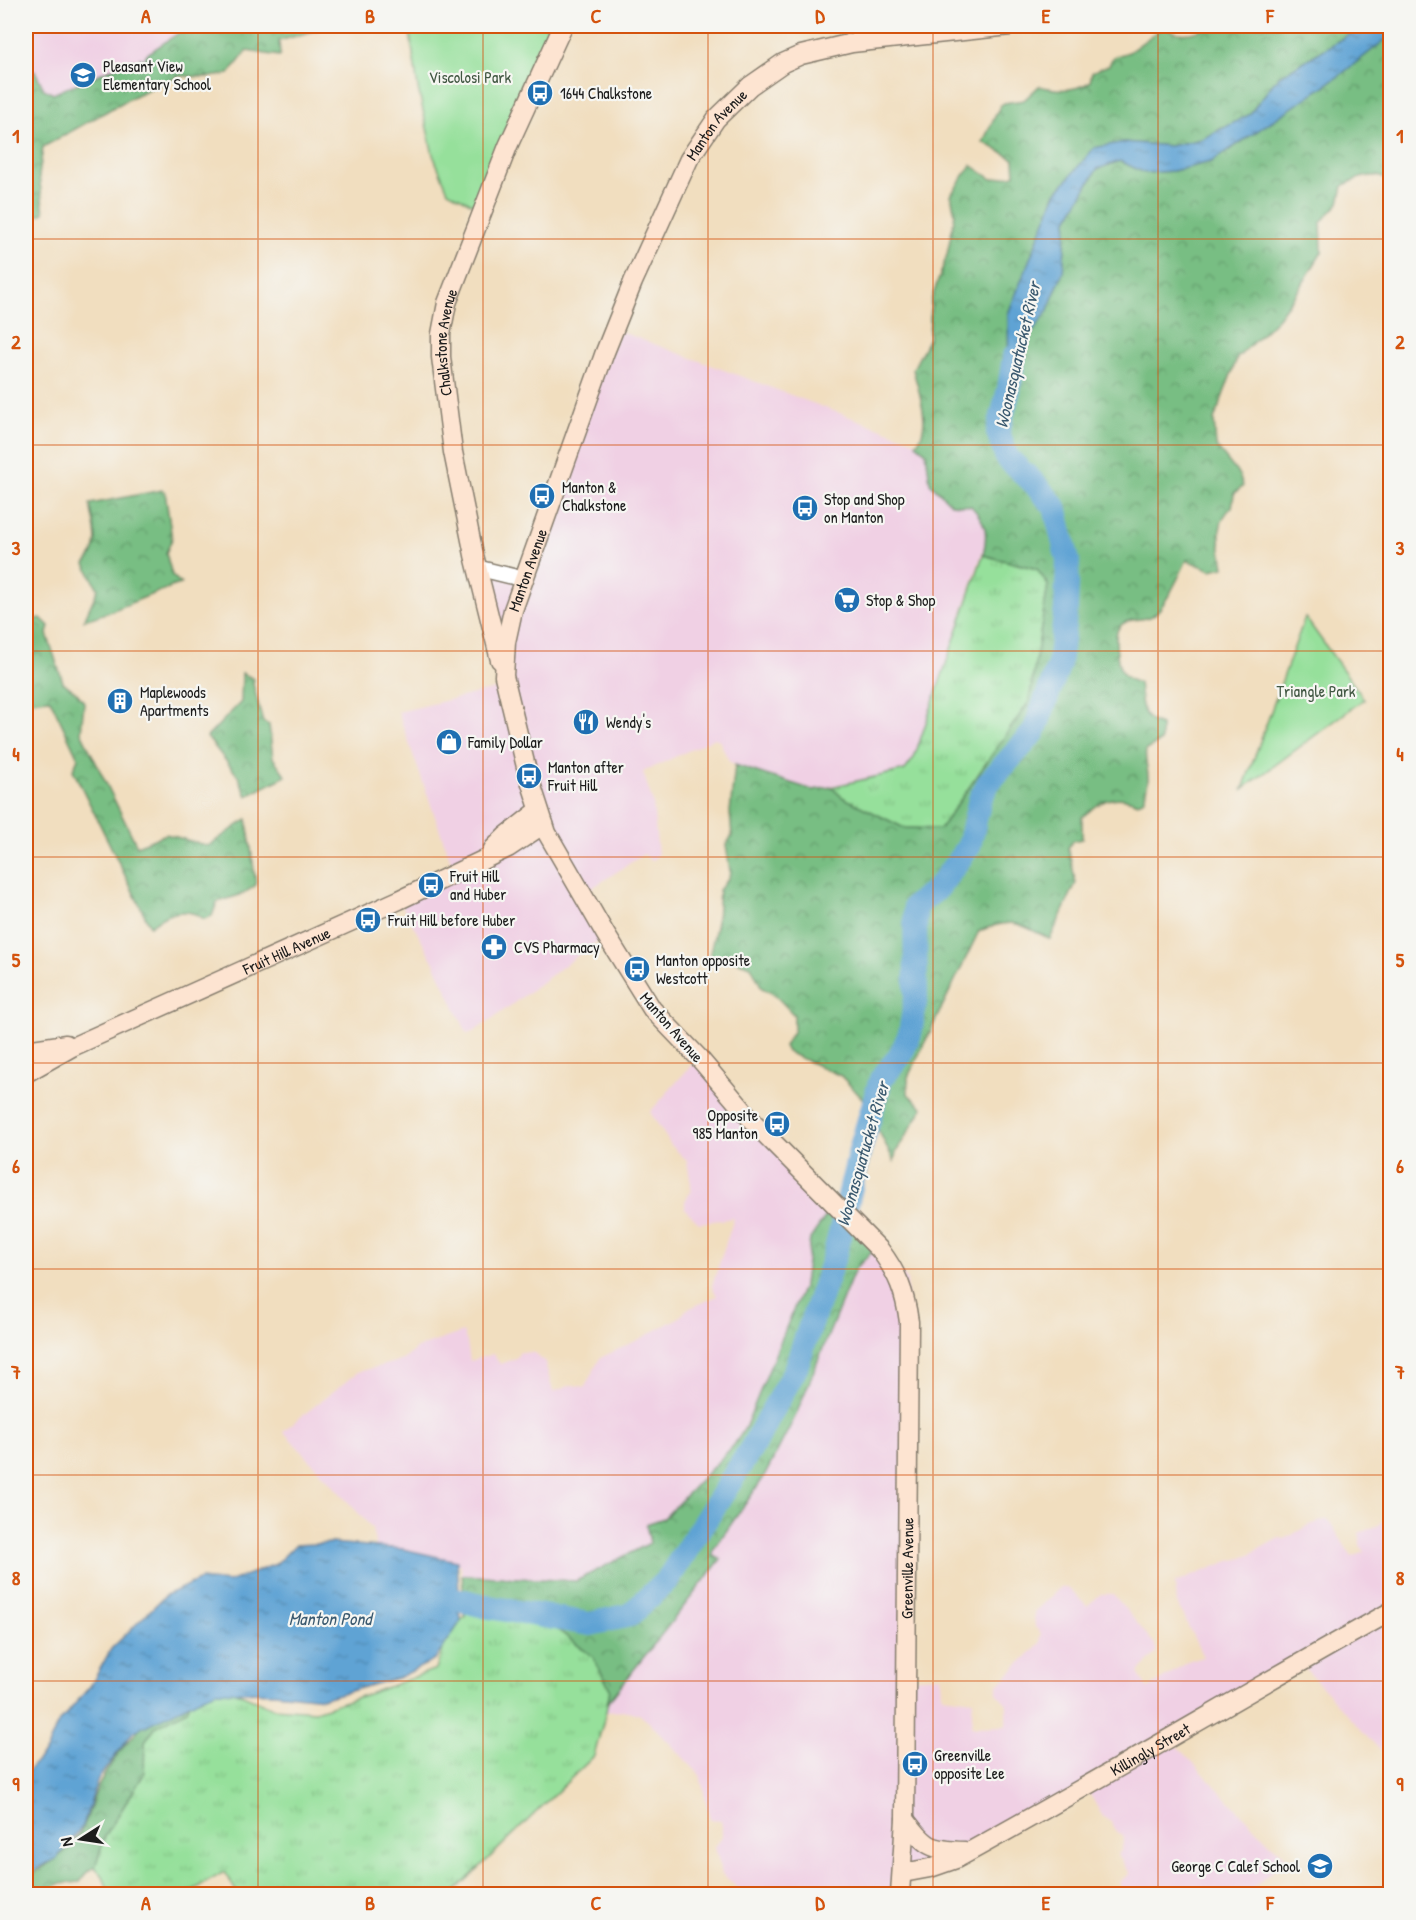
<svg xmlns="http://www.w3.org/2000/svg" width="1416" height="1920" font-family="'Patrick Hand',sans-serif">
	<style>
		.built { fill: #f0d0e4 }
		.grass { fill: url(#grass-tufts); stroke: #597e5c; stroke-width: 1.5 }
		.forest { fill: url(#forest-crowns); stroke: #4a6d50; stroke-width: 1.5 }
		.park { fill: #96e09b; stroke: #597e5c; stroke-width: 1.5 }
		.water { fill: url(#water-ripples); stroke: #3d6078; stroke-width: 1.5 }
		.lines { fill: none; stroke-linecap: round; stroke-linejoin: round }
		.river { stroke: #5ea3d4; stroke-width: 24 }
		.tertiary-casing { stroke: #867d6e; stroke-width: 18 }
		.secondary-casing { stroke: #867d6e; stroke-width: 21 }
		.tertiary { stroke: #fff; stroke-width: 15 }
		.secondary { stroke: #fde4d1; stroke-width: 18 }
		.grid { fill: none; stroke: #d4530e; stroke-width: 1.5; stroke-opacity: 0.55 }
		.labels { text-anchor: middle; stroke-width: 4.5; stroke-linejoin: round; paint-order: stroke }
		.poi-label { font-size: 16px; fill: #1c1c1c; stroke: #f6f6f2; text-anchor: start }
		.park-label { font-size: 16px; fill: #415742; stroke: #f6f6f2 }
		.street-label { font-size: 16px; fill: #1c1c1c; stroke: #f6f6f2 }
		.water-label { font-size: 18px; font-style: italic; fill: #3a596f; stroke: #f6f6f2 }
		.neatline { fill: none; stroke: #d4530e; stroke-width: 2 }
		.grid-label { font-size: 20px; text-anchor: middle; font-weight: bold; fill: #d4530e }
	</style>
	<defs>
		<pattern id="grass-tufts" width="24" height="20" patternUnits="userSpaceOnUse" patternTransform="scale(1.5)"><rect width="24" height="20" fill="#96e09b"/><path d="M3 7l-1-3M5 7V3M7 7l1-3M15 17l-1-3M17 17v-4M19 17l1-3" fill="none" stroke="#81c085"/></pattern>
		<pattern id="forest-crowns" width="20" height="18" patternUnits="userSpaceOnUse" patternTransform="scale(1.5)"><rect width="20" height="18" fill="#78be83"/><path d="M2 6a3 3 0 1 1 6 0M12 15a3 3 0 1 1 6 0" fill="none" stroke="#629a6a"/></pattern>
		<pattern id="water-ripples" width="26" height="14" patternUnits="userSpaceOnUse" patternTransform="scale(1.5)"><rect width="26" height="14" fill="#5ea3d4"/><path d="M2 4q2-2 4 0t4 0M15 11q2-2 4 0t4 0" fill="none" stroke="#4d84ab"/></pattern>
	</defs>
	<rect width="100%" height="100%" fill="#f6f6f2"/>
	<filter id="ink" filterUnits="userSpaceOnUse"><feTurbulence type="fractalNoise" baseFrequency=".0167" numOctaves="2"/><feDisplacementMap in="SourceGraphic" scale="12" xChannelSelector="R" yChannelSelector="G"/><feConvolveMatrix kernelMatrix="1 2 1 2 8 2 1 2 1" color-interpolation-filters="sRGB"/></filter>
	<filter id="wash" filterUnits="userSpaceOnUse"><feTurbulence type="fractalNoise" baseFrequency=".008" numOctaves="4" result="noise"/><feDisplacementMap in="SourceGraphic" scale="24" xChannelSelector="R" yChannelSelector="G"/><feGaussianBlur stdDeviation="1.35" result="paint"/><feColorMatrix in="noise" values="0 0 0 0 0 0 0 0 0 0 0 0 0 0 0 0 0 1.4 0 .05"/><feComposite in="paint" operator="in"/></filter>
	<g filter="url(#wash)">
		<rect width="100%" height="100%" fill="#f1debf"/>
		<path class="built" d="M26,26h227l-227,105z
			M619,331l298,111v2l9,7 4,32 21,21 20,2 12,13 4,19 -73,220 -9,12 -92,20 -78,-25 -6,-4 -10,-21 -4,-2 -72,34 10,31 5,52 -7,6 -7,-7 -61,40 21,42 -98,73 -30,21 -9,3 -33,-70 -35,-63 55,-30 -56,-158 106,-25 -24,-117 45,2z
			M696,1060l140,144 -26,35 -6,45 -59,144 -11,17 -70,74 -18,5 5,19 -75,38 -114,-6 -1,-10 -57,-15 -28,-3 -4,-19 -89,-97 75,-59 45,-12 14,-12 46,-16 4,10 3,19 23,-7 7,10 16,-6 4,-6 15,1 10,9 8,30 19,-7 13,2 15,-29 38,-18 42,-23 6,-7 31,-14 -5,-10 22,-68 -35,5 -14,-14v-8l5,-8 1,-9 -4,-23 -16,-16 -21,-33z
			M880,1244l27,36 3,398 31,-2 1,20 31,4 -2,27 35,-1 1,-22 -10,-11v-7l43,-43 1,-10 -6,-6 -1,-15 26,-24h9l18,18 14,-12h12l43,52v7l-18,20 10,16 42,-29 13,-3 -26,-54 -2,-20 51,-21 17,-4 36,-20 6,1 22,-13 21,-7 24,38 13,-5 -6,-8v-11l20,-8 11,-10v246l-87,-95 -132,73 97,103 16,12 2,4 -39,36h-125l-3,-12 10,-8 -11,-20 4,-6 2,-11 -10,-8 -3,-7 -8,-5 -16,-28 -178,92 -3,13h-162l-22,-20 -7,-27 7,-11v-9l-1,-7 -11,-1 -10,-44 -49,-51 -12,-10 -10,-3 -24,1 1,-9 114,-144 -7,-3v-6l50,-73 33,-62 59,-146z"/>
		<path class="grass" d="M983,555l54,14 11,16 -19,117 -89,127 -36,-1 -62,-31 -11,-10 74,-17 9,-12z
			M492,1607l53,13 48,37 17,32 -4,23 -12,44 -142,138h-214l-14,-22 -37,22h-77l-7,-17 -8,-10 10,-31 39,-62 1,-33 10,-14 32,-17 7,-17 33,-5 46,20 42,3 59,-19 62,-23 15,-42 14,-10v-7z"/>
		<path class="forest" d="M189,26h141l-51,15 1,15 -33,-5 -18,23 -19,3 -32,-1 -42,19 -93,52 -4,29 5,37 -18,7v-144l9,-5 9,18 9,5 79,-34 7,1 1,-3 5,2 1,-5z
			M1165,26c11,11 30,9 42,0h154l-8,6 -75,45 -29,38 -47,24 -32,7 -46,-4 -68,51 -47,194 11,-37 27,-38 16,-40 4,-52 30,-51 23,-8 25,12 28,-2 38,-9 128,-86 51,-40v148c-2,-2 -4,-4 -7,-6 -11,-6 -31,2 -40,8l-4,17 -18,19 1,30 -22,36 -22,30 -41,40 -23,62 2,26 23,29 4,11 -9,8 -2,13c-19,16 -11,39 -8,60l-13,3 -24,-10c-7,14 -22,48 -35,56 -11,6 -26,0 -34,13 -4,7 -1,34 3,41 3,8 10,11 18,13 3,19 0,37 22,42v16l-15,9c-2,10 2,17 2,27 1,6 -3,13 -3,21l-7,5c-25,-11 -37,-2 -56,14v22l-9,2 -5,7 8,35 -26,56c-32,-16 -37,-22 -71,-8l-71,146v17l15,14 -27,44 -2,9 -32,-63 -21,-22 -54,-24 -3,-6 10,-16v-15l-19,-20 -13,-7 -11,-22 -24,-8 -19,5 9,-41 2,-32 10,-12 1,-7 -4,-26 6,-9 -2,-24 5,-47 78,25 18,-3 11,10 62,31 36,1 89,-127 19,-117 -11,-16 -54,-14c5,-23 4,-32 -12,-49l-20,-2 -21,-21 -4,-31 -10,-8c17,-18 2,-53 -3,-75l16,-31 2,-37 16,-46 8,-41 -4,-19 20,-30 21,14 23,-4 -1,-16 -31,-17 17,-36 4,-3 20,-3 15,-14c18,5 35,6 51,-4l2,-10 17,-7 4,-8 16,-5z
			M162,490l3,2 7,47 -6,14 6,22 9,9c-34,10 -63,27 -97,36l14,-31 -13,-25c18,-18 9,-37 5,-60z
			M26,615l4,5 11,-2 8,8 -2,8 16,48 14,11 7,9 -3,30 56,114 29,-12 42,12 39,-27 9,66 -13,9 -26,8 -5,14 -8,3c-19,-14 -38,-6 -54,7l-77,-156 5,-12 -28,-59 -24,2z
			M242,673l12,6 -1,5 10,38 6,3 4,33 13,18 -39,20 -9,-20 -31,-39 34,-35z
			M834,1204l46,40 -25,25 -59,146 -32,62 -51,73v6l8,3 -111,141 -2,3 2,-14 -17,-32 -48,-37 -53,-13 -27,3 -3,-35 114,6 74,-38 -4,-19 18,-6 70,-73 11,-17 59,-144 6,-45z
			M193,1698l-6,12 -32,17 -10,14 -1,33 -39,62 -10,31 -7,4 -8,11 -21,2 -19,10h-14v-15c18,-13 41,-25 53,-44 9,-14 12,-33 19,-48 18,-37 54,-80 95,-89z"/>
		<path class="park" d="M409,26h140l-75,179 -26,-14 -15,-36 -15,-67z
			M1305,617l59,82 -121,90z"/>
		<path class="water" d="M1361,26h29v10l-51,40 -128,86 -38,9 -28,2 -25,-12 -23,8 -30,51 -4,52 -16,40 -27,38 -11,39 -1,-75 48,-121 38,-45 30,-6 46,4 32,-7 47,-24 29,-38 75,-45z
			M332,1543l71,6 54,12 4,60 -26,39 -37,18 -74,20 -50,-5 -58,-2 -83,41 -35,47 -15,47 -26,32 -31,17v-102l20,-22 11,-26 34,-40 20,-36 55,-54 35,-16 27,3 48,-18 19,-19z"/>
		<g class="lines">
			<path class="river" d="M428,1600h32l29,7 101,17 40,-9 38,-36 83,-130 44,-79 40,-116 25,-104 21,-71 19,-23 10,-22 6,-37 -1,-91 23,-18 31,-42 11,-47 9,-17 45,-50 25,-68 7,-56 2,-47 -13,-54 -23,-26 -25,-23 -9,-26 11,-43 5,-32"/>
		</g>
	</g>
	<g filter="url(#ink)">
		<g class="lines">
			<defs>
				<path id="tertiary" d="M478,568l45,11"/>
				<g id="secondary">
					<path id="s1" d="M500,660l-26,-105 -21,-103 -12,-95v-23l6,-31 61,-157 55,-120"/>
					<path d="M493,849l13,-13 33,-26"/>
					<path d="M26,1050l40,-6"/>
					<path id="s2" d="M26,1073l46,-26 327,-147 109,-52 36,-24"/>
					<path d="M905,1819c21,28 25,31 60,32"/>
					<path id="s3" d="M903,1873l27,-5 26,-9c146,-80 289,-166 434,-247"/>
					<path id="s4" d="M900,1894l5,-75 4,-497c-4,-30 -11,-48 -29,-72l-125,-126 -56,-66 -47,-49 -46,-74 -59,-102 -20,-62 -23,-95 2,-34 7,-32 92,-258 28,-70 56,-123 27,-40 34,-33 33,-23 18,-8 51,-12 158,-17"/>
				</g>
			</defs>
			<use href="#tertiary" class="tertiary-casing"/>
			<use href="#secondary" class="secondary-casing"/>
			<use href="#tertiary" class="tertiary"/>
			<use href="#secondary" class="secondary"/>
		</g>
	</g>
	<path class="grid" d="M258,26v1868M483,26v1868M708,26v1868M933,26v1868M1158,26v1868M26,239h1364M26,445h1364M26,651h1364M26,857h1364M26,1063h1364M26,1269h1364M26,1475h1364M26,1681h1364"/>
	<defs>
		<symbol id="school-disc" viewBox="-11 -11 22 22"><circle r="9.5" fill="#1f6fb2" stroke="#f6f6f2"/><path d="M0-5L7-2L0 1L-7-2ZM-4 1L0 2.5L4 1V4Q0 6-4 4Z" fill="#fff"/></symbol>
		<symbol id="bus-disc" viewBox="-11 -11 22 22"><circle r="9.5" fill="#1f6fb2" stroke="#f6f6f2"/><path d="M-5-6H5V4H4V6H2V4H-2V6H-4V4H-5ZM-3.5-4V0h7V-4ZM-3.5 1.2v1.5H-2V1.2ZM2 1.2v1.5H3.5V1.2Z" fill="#fff"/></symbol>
		<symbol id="supermarket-disc" viewBox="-11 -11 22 22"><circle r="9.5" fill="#1f6fb2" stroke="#f6f6f2"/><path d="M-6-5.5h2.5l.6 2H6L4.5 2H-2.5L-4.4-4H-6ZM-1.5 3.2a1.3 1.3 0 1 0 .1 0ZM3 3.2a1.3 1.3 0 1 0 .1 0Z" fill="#fff"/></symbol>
		<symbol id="building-disc" viewBox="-11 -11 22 22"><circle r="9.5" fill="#1f6fb2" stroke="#f6f6f2"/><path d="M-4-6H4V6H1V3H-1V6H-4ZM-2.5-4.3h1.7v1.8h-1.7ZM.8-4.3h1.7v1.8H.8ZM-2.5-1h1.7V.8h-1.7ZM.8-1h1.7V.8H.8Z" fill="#fff"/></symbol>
		<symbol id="restaurant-disc" viewBox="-11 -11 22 22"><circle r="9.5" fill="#1f6fb2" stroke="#f6f6f2"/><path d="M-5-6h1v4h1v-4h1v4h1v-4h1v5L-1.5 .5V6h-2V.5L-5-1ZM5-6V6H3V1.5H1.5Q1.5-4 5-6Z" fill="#fff"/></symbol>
		<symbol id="shop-disc" viewBox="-11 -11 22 22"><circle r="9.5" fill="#1f6fb2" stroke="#f6f6f2"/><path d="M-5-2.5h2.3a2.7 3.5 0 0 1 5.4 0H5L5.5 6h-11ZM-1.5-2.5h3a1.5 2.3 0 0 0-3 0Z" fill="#fff"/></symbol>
		<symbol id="pharmacy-disc" viewBox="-11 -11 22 22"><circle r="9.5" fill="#1f6fb2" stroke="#f6f6f2"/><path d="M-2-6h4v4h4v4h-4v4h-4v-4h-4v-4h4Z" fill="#fff"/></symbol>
	</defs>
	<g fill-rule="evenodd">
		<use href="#school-disc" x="68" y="60" width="30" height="30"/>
		<use href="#bus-disc" x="525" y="78" width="30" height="30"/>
		<use href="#bus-disc" x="527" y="481" width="30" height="30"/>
		<use href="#bus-disc" x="790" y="493" width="30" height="30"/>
		<use href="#supermarket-disc" x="832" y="585" width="30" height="30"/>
		<use href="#building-disc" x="105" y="686" width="30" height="30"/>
		<use href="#restaurant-disc" x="571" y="707" width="30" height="30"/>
		<use href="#shop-disc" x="434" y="727" width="30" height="30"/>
		<use href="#bus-disc" x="514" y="761" width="30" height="30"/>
		<use href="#bus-disc" x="416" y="870" width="30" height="30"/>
		<use href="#bus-disc" x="353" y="905" width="30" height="30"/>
		<use href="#pharmacy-disc" x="479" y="932" width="30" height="30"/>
		<use href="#bus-disc" x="622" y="954" width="30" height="30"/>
		<use href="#bus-disc" x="762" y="1109" width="30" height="30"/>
		<use href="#bus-disc" x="900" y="1749" width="30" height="30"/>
		<use href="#school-disc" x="1305" y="1851" width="30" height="30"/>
	</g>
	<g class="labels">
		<g class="poi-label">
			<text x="103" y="72">Pleasant View<tspan x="103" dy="18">Elementary School</tspan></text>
			<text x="560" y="99">1644 Chalkstone</text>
			<text x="562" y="493">Manton &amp;<tspan x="562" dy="18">Chalkstone</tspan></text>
			<text x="824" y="505">Stop and Shop<tspan x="824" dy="18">on Manton</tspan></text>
			<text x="866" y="606">Stop &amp; Shop</text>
			<text x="140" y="698">Maplewoods<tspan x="140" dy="18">Apartments</tspan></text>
			<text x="606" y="728">Wendy's</text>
			<text x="468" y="748">Family Dollar</text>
			<text x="548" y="773">Manton after<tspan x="548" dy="18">Fruit Hill</tspan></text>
			<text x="450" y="882">Fruit Hill<tspan x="450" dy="18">and Huber</tspan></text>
			<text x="388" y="926">Fruit Hill before Huber</text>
			<text x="514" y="953">CVS Pharmacy</text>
			<text x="656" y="966">Manton opposite<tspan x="656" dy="18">Westcott</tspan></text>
			<text x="758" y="1121" text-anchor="end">Opposite<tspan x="758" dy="18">985 Manton</tspan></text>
			<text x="934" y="1761">Greenville<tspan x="934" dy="18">opposite Lee</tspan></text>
			<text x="1300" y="1872" text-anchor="end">George C Calef School</text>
		</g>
		<g class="park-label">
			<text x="470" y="83">Viscolosi Park</text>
			<text x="1316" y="697">Triangle Park</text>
		</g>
		<g class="street-label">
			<text dy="6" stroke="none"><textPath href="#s4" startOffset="1946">Manton Avenue</textPath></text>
			<text dy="6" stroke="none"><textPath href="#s1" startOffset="324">Chalkstone Avenue</textPath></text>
			<text dy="6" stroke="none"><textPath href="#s4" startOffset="1460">Manton Avenue</textPath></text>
			<text dy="6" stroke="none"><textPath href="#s2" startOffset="288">Fruit Hill Avenue</textPath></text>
			<text transform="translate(672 1027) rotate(49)" y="6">Manton Avenue</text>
			<text dy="6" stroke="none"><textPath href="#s4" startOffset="326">Greenville Avenue</textPath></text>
			<text dy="6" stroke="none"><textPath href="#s3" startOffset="278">Killingly Street</textPath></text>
		</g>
		<g class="water-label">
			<text transform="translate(1018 355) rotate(-77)" y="6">Woonasquatucket River</text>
			<text transform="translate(863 1154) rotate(-74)" y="6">Woonasquatucket River</text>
			<text x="330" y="1625">Manton Pond</text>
		</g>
	</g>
	<rect width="1416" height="1920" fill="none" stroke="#f6f6f2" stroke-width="66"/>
	<g transform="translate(81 1839) rotate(258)" stroke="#f6f6f2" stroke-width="4.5" paint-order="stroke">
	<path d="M0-4.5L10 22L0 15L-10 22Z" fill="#1c1c1c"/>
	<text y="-9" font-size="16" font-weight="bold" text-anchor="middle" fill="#1c1c1c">N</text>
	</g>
	<rect x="33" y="33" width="1350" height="1854" class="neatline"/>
	<g class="grid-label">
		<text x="146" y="23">A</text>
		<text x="370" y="23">B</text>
		<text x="596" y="23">C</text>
		<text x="820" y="23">D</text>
		<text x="1046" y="23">E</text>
		<text x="1270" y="23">F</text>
		<text x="16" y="143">1</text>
		<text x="1400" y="143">1</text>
		<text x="16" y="349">2</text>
		<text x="1400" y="349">2</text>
		<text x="16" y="555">3</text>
		<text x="1400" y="555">3</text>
		<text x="16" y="761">4</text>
		<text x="1400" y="761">4</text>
		<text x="16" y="967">5</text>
		<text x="1400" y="967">5</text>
		<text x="16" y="1173">6</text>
		<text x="1400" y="1173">6</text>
		<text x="16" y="1379">7</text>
		<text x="1400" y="1379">7</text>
		<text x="16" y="1585">8</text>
		<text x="1400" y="1585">8</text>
		<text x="16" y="1791">9</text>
		<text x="1400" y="1791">9</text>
		<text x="146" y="1910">A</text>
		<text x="370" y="1910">B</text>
		<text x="596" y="1910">C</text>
		<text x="820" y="1910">D</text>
		<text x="1046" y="1910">E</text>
		<text x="1270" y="1910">F</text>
	</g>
</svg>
